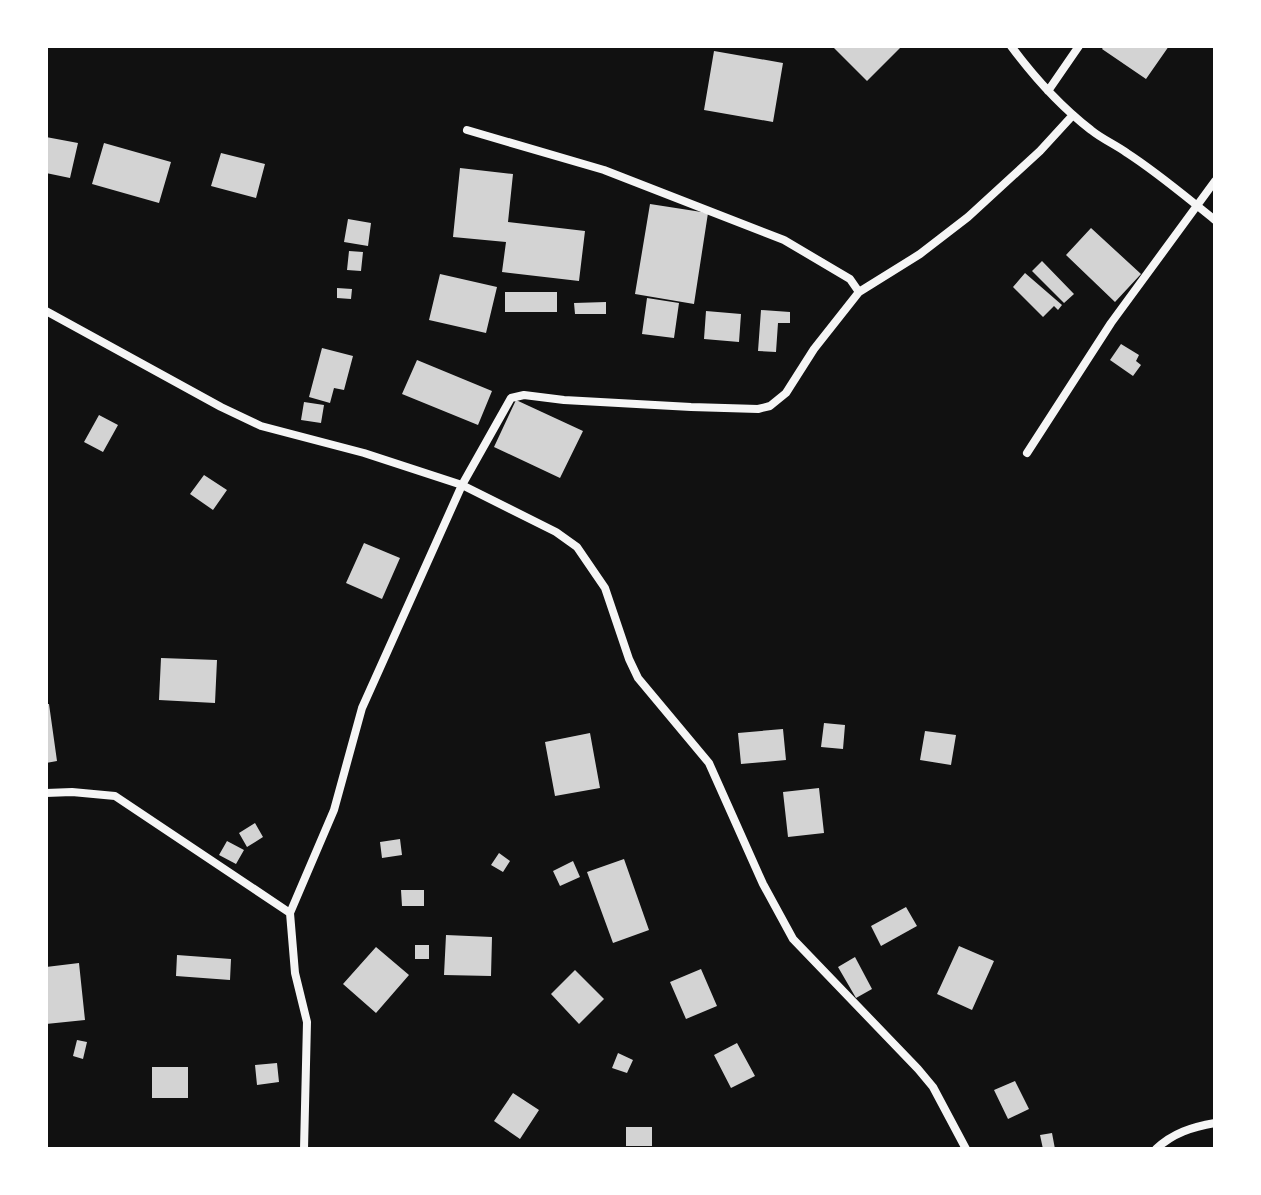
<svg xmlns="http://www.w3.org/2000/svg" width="1261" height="1195" font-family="Jost,sans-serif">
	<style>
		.building { fill: #d3d3d3 }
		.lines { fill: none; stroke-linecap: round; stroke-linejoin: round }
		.minor { stroke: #f5f5f5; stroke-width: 8 }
	</style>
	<rect width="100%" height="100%" fill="#111"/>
	<path class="building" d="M832,46h70l-35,35z
		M1104,46h65l-23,33 -44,-30z
		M714,51l69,12 -10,59 -69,-12z
		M46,137l32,6 -8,35 -24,-5z
		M104,143l67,19 -12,41 -67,-19z
		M221,153l44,11 -9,34 -45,-12z
		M460,168l53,6 -5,48 77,9 -6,50 -77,-9 4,-30 -53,-5z
		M650,204l58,9 -14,91 -59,-10z
		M348,219l23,4 -3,23 -24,-4z
		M1091,228l50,46 -26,28 -49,-47z
		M349,251l14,1 -2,19 -14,-1z
		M1042,261l32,33 -10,9 -32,-32z
		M1025,273l37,32 -4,5 -4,-4 -11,11 -30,-30z
		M440,274l57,13 -11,46 -57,-13z
		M337,288l15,1 -1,10 -14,-1z
		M505,292h52v20h-52z
		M647,298l32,5 -5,35 -32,-4z
		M606,302v12h-31l-1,-11z
		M761,310l29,2v11h-12l-2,29 -18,-1z
		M706,311l35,3 -2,28 -35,-3z
		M1121,344l18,11 -3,6 5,4 -8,11 -23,-16z
		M322,348l31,8 -9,34 -10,-2 -4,15 -21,-6z
		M417,360l75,31 -14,34 -76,-31z
		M516,400l67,31 -23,47 -66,-31z
		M304,402l20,3 -3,18 -20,-3z
		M99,415l19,10 -15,27 -19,-10z
		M204,475l23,15 -14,20 -23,-16z
		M364,543l36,15 -18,41 -36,-16z
		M161,658l56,2 -2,43 -56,-3z
		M46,704h3l8,57 -11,2z
		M824,723l21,2 -2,24 -22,-2z
		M783,729l3,31 -45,4 -3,-31z
		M925,731l31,4 -5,30 -31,-5z
		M590,733l10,55 -45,8 -10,-54z
		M819,788l5,45 -36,4 -5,-45z
		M255,823l8,14 -16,10 -8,-14z
		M400,839l2,16 -20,3 -2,-16z
		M227,841l17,9 -8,14 -17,-9z
		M499,853l11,8 -7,11 -12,-7z
		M624,859l25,71 -36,13 -26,-71z
		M573,861l7,16 -20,9 -7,-15z
		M401,890h23v16h-22z
		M906,907l11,19 -36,20 -10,-20z
		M446,935l46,2 -1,39 -47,-1z
		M415,945h14v14h-14z
		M959,946l35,15 -22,49 -35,-16z
		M376,947l33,28 -33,38 -33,-29z
		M177,955l54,4 -1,21 -54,-4z
		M855,957l17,32 -16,9 -18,-31z
		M79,963l6,57 -39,4v-57z
		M701,969l16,37 -31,13 -16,-37z
		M575,970l29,29 -25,25 -28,-30z
		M77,1040l10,2 -4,17 -10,-3z
		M737,1043l18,33 -24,12 -17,-33z
		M618,1053l15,7 -6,13 -15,-5z
		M277,1063l2,19 -22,3 -2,-20z
		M152,1067h36v31h-36z
		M1015,1081l14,28 -21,10 -14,-29z
		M513,1093l26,17 -19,29 -26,-18z
		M626,1127h26v19h-26z
		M1052,1133l3,16h-12l-3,-14z"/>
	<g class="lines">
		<path class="minor" d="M1011,46c23,31 49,60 80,84 11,9 25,15 36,23 31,20 59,44 88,67
			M1048,91l31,-45
			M467,130l137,40 180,70 66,39 9,13
			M46,311l175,96 40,19 103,27 98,32 94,47 21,15 28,41 24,71 9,19 71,85 54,121 30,55 125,130 15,18 33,62
			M1027,453l84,-130 104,-142
			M46,793l26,-1 43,4 175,117
			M304,1149l3,-127 -12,-49 -5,-60 44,-103 28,-102 100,-223 49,-87 13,-3 40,5 127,7 67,2 12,-3 16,-13 28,-44 45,-57 61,-38 48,-37 72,-66 33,-36
			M1156,1149c17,-16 36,-22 59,-26"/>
	</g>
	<rect width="1261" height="1195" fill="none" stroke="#ffffff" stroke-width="96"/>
</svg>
